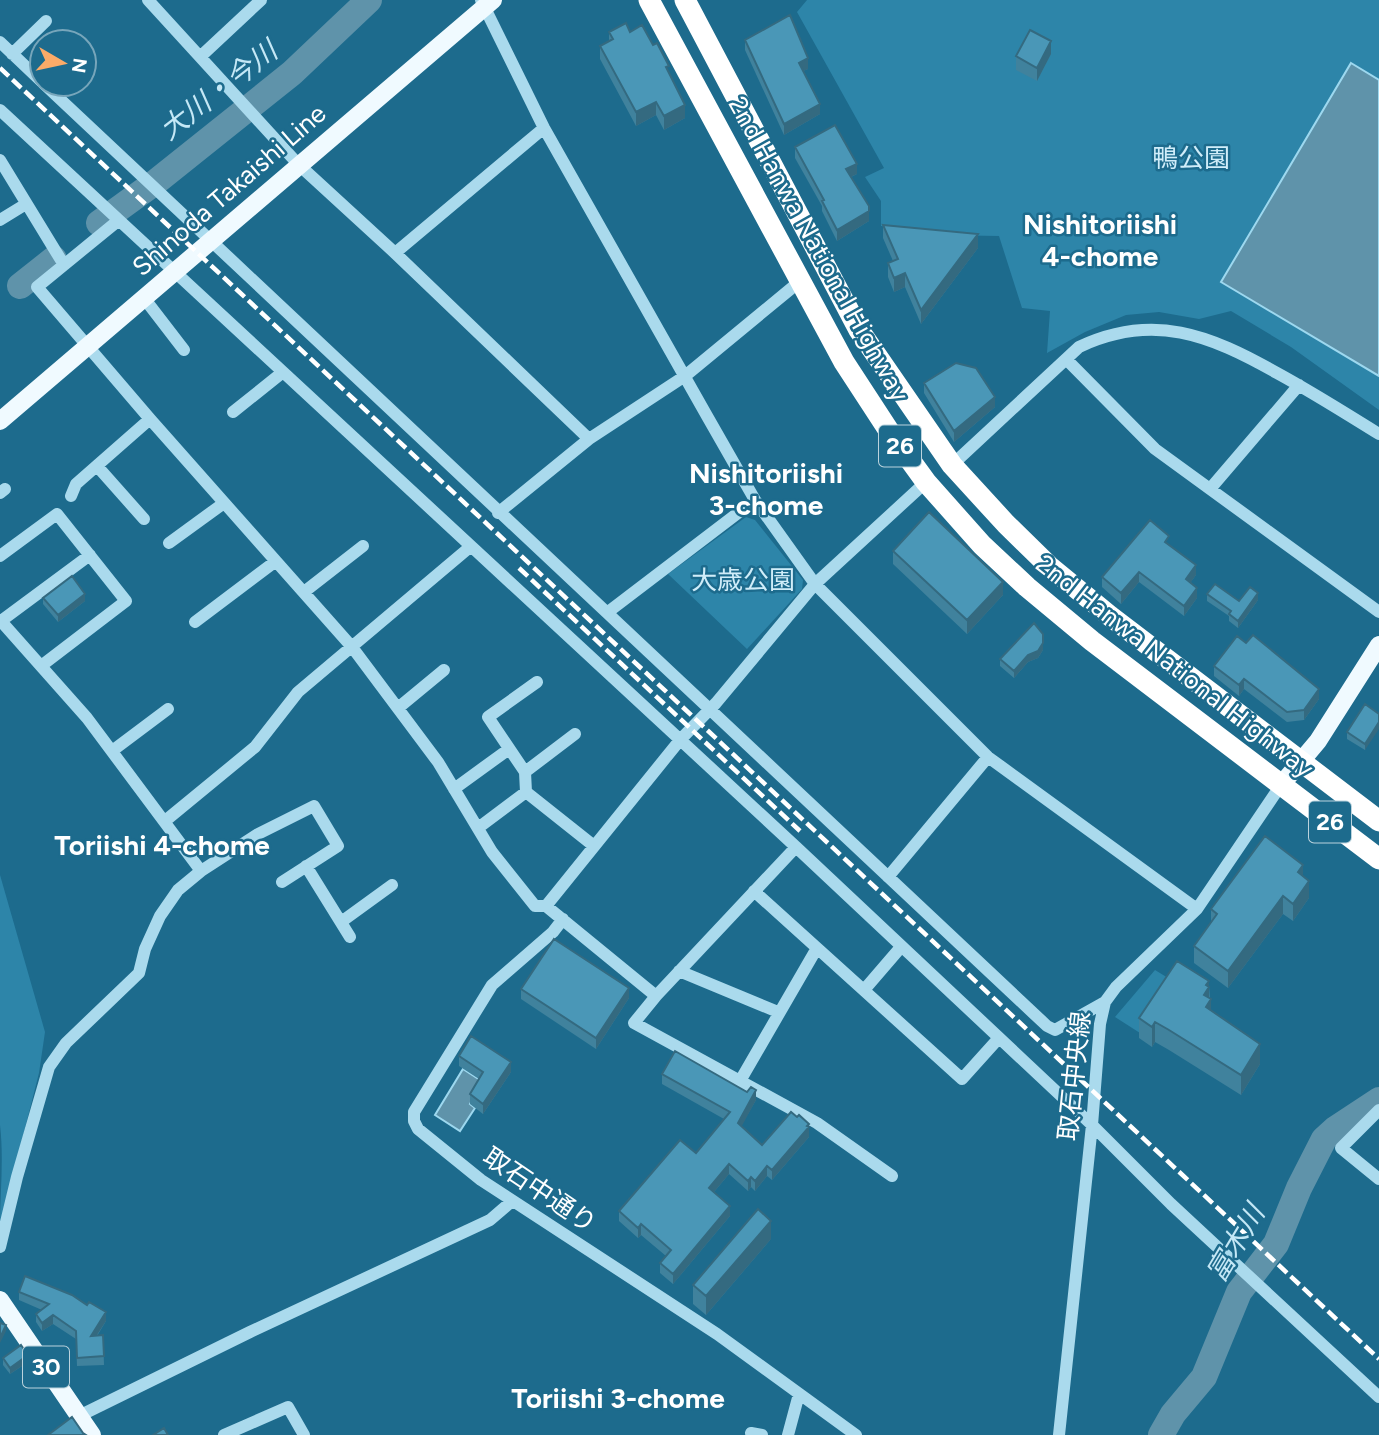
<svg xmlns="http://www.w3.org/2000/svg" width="1379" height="1435" font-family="Figtree,'Noto Sans JP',sans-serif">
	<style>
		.green { fill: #2d85a9 }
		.water { fill: #5f93aa; stroke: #9dd8ef; stroke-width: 2 }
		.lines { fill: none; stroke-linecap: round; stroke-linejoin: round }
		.river { stroke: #5f93aa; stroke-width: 26 }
		.minor { stroke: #aadaed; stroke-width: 12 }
		.major { stroke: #f0faff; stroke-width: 18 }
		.highway { stroke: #fff; stroke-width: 21 }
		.rail { stroke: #fff; stroke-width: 4.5; stroke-dasharray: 12 5; stroke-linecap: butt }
		.wall { fill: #40829d }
		.shaded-wall { fill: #346a80 }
		.building { fill: #4a97b7; stroke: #346a80; stroke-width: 2 }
		.labels { text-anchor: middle; stroke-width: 5; stroke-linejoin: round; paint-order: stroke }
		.shield { fill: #1d6b8d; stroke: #bbd3dd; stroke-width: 2 }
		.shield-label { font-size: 24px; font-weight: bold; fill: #fff }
		.park-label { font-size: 26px; fill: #d0edf9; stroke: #1d6b8d }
		.street-label { font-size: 26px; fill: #fff; stroke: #1d6b8d }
		.water-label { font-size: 28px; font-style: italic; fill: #c5e8f6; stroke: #1d6b8d }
		.neighbourhood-label { font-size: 28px; font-weight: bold; fill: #fff; stroke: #1d6b8d }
	</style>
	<rect width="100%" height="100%" fill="#1d6b8d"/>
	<path class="green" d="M807,0h572v410l-88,-63 -60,-36 -32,8 -40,-7 -33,3 -41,17 -38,21 3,-42 -28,-3 -23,-72 -61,-1 -57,-9v-25l-16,-24 19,-9 -87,-156z
		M746,517l9,3 48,60 -1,9 -55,60 -79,-75z
		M0,875l45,157 -6,41 -39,154c0,-34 4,-68 0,-102z
		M1155,970l18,11 -33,52 -25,-16z"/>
	<path class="water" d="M1351,63l28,17v296l-158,-94z
		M463,1069l20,13 -13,22 5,4 -15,23 -25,-16z"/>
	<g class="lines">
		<path class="river" d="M99,223l58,-42 135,-108 77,-73
			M20,286l34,-27
			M1161,1435l12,-21 31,-37 35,-85 37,-48 23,-56 25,-49 11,-10 44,-29"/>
		<path class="minor" d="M148,0l150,164 97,89 194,186
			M481,0l63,128 163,288 48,84 60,84 173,173 209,152
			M0,42l42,40
			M12,54l34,-33
			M200,57l61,-57
			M44,84l1003,942 8,4 50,-28
			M0,110l796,737 296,278 79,79 208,193
			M0,160l64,105
			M0,220l26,-16
			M119,220l-82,67 113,132 202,228 86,115 54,90 43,54h11l110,90 140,-149
			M395,253l149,-125
			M144,298l40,52
			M1066,359l89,90 224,163
			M233,412l50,-40
			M952,465l127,-118c74,-35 131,-12 198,26 35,19 68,40 102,61
			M97,466l47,53
			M1210,489l89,-104
			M0,493l5,-4
			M71,496l5,-12 74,-65
			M498,513l91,-74 96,-63 114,-94
			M169,543l55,-40
			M0,556l57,-42 69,87 -85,65
			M304,592l59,-46
			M608,612l147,-112
			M0,620l87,98 114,153
			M1,621l89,-66
			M195,622l81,-61
			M537,682l-49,35 37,55 50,-38
			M398,708l46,-38
			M112,751l56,-42
			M525,772l1,20 68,54
			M454,789l55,-40
			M165,821l90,-74 43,-55 172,-145
			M478,828l48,-36
			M306,866l44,71
			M888,877l100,-120
			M754,891l208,188 36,-40
			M546,906l134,-166 36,-37 99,-119 111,-102
			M563,919l-10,13 -61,53 -78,127v9l4,8 63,51 236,154 139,101
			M341,922l51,-37
			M679,971l99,41
			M864,990l37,-43
			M656,996l-22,27 183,100 75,53
			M740,1081l77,-133
			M1379,1110l-38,38 38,31
			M0,1247l17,-70 32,-110 17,-24 73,-70 6,-24 15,-33 18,-26 23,-19 57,-37 56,-28 24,40 -56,36
			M79,1416l171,-84 240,-112 22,-19
			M751,1433l11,2
			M224,1435l64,-28 16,28
			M788,1435l11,-41
			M1059,1435l33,-310 8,-101 5,-22 11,-15 81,-78 84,-124"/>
		<path class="major" d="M0,421l493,-421
			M1281,785l37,-44 61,-96
			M0,1300l92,135"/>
		<path class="highway" d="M649,0l195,362 45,69 37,51 56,63 45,42 65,54 287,218
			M685,0l174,330 93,135 54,59 43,42 61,50 269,205"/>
		<path class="rail" d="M0,68l1379,1291
			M519,568l281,263"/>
	</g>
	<path class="wall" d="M609,32h21l39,41 16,45 -21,12 -8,-15 -20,11 -36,-67v-13l9,-5z
		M745,40l63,29 -5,2 17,43 -36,21 -39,-85z
		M1051,54l-14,27 -21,-11v-14z
		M795,147l62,27 -6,3 18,44 -32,20 -15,-30v-5l-27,-48z
		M883,225l95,23 -57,76 -16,-37 -11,5 -6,-15v-14l5,-2 -10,-23z
		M924,383l71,24 -41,35 -30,-49z
		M1169,545l27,30 -6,8 7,15 -13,18 -45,-34 -18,22 -19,-17v-10z
		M893,551l110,44 -36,39 -74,-70z
		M1207,594l32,7 19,-1 -20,28 -9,-7v-5l-22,-15z
		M43,598l42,3 -27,21 -15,-18z
		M1043,641v9l-5,8 -10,4 -14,16 -14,-12v-7z
		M1214,666l105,33 -15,21 -17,2 -43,-33 -5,7 -25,-20z
		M1379,714l-14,36 -18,-11v-7z
		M1303,876l6,22 -16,23 -10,-7 -55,74 -34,-25v-17l17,-24v-13z
		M1209,986l2,25 49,53 -19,31 -72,-45 -14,-8 -3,5 -13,-9v-20z
		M521,989l108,9 -33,51 -75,-50z
		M459,1056l52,16 -28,42 -13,-10v-10l9,-15 -20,-13z
		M662,1074l94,26 -15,26 21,19 35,-28 12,7v13l-37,43 -5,-4 -12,15 -4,-4 -3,4 -19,-17 -15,18 16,24 -57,68 -13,-11v-10l6,-7 -25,-21 -3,3 -19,-17v-10l77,-58 28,-34 -62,-35z
		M771,1239l-65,76 -13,-11v-19z
		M19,1292l87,29 -9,15 6,-1 1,30 -27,1 -1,-27 -23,-15 -11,7 -6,-9v-8l6,-4 -23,-10z
		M3,1358l25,4 -18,12 -7,-9z"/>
	<path class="shaded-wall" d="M1051,41v13l-14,27v-13z
		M808,58v11l-9,4v-10z
		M656,102v13l-20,11v-14z
		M820,104v10l-36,21v-11z
		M685,105v13l-21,12v-14z
		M857,164v10l-11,5v-10z
		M869,211v10l-32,20v-11z
		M978,234v14l-57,76v-14z
		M905,273v14l-11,5v-14z
		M995,397v10l-41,35v-11z
		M1196,565v10l-10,14v-10z
		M1139,572v10l-18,22v-11z
		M1003,582v13l-36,39v-14z
		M1197,588v10l-13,18v-10z
		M1258,593v7l-20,28v-7z
		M85,594v7l-27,21v-7z
		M1043,634v16l-5,8 -10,4 -14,16v-7l14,-16z
		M1244,679v10l-5,7v-11z
		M1319,689v10l-15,21v-10z
		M1379,722v7l-14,21v-6z
		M1303,865v17l-5,-10z
		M1309,881v17l-16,23v-17z
		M1283,896v18l-55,74v-17z
		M1209,981v20l2,-2v20l-5,8 -2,-32 2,-10z
		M629,988v10l-33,51v-11z
		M1155,1022v20l-3,5v-20z
		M1260,1044v20l-19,31v-20z
		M511,1062v10l-28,42v-10z
		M756,1090v10l-18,33v-10z
		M809,1124v13l-37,43v-10z
		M729,1164v10l-20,24v-10z
		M767,1166v10l-12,15v-10z
		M751,1177v10l-3,4v-10z
		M730,1206v10l-57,68v-10z
		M771,1221v18l-65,76v-19z
		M641,1224v11l-3,3v-10z
		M106,1312v9l-15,23v-8z
		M53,1315v9l-11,7v-8z
		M6,1325v6l-6,12v-5z
		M28,1355v7l-18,12v-6z"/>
	<path class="building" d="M790,15l18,43 -9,5 21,41 -36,20 -39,-84z
		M626,23l4,9 12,-7 11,20 4,-2 12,23 -3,1 19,38 -21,11 -8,-14 -20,10 -36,-66 13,-7 -4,-7z
		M1030,30l21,11 -14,27 -21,-12z
		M835,125l22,39 -11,5 23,37v5l-32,19 -15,-29 2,-1 -29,-53z
		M883,225l95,9 -57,76 -16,-37 -11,5 -6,-15 10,-4z
		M956,363l20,5 19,29 -41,34 -30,-48z
		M929,512l74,70 -36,38 -74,-69z
		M1150,520l19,16 -4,6 31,23 -10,14 11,9 -13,18 -45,-34 -18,21 -19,-16z
		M72,576l13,18 -27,21 -15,-17z
		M1215,584l24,17 11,-14 8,6 -20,28 -9,-7 2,-3 -24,-17z
		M1034,623l9,11v9l-5,8 -10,4 -14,16 -14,-12z
		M1253,635l66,54 -15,21 -17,2 -43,-33 -5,6 -25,-19 23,-30 9,7z
		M1365,704l14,10v8l-14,22 -18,-12z
		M1265,836l38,29 -5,7 11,9 -16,23 -10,-8 -55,75 -34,-25 23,-32 -6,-5z
		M554,939l75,49 -33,50 -75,-49z
		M1177,961l32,20 -3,4 3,2 -5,8 7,4 -5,8 54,37 -19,31 -72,-45 -14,-8 -3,5 -13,-9z
		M471,1036l40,26 -28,42 -13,-10 13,-22 -24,-16z
		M675,1051l72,41 4,-5 5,3 -18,33 24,22 29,-33 6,5 2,-2 10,9 -2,2 2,1 -37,43 -5,-4 -12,15 -4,-4 -3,4 -19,-17 -20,24 21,18 -57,68 -13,-11 11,-13 -30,-26 -3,4 -19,-17 61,-71 16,13 34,-41 -68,-38z
		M758,1209l13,12 -65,75 -13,-11z
		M25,1276l47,19 15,10 2,-3 17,10 -15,24 12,-1 1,21 -27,2 -1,-27 -23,-16 -11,8 -6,-9 13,-10 -30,-12z
		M0,1323l6,2 -6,13z
		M21,1345l7,10 -18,13 -7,-10z
		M72,1417l11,16 3,2h-38z
		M164,1428l4,7h-15z"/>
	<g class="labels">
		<g class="shield">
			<rect x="879" y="425.5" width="42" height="41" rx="5"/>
			<rect x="1309" y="801.5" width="42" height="41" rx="5"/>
			<rect x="23" y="1346.5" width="46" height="41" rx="5"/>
		</g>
		<g class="shield-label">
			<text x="900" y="454">26</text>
			<text x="1330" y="830">26</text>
			<text x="46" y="1375">30</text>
		</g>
		<g class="park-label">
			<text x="1191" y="167">鴨公園</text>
			<text x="743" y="589">大歳公園</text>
		</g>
		<g class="street-label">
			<text transform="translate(229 190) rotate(-41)" y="9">Shinoda Takaishi Line</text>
			<text transform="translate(819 249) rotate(61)" y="9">2nd Hanwa National Highway</text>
			<text transform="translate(1175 666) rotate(38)" y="9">2nd Hanwa National Highway</text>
			<text transform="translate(1074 1076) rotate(-84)" y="9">取石中央線</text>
			<text transform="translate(540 1190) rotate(34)" y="9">取石中通り</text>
		</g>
		<g class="water-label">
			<text transform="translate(218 90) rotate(-38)" y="10">大川・今川</text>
			<text transform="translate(1235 1243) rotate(-59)" y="10">富木川</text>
		</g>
		<g class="neighbourhood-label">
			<text x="1100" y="234">Nishitoriishi<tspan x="1100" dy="32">4-chome</tspan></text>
			<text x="766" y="483">Nishitoriishi<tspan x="766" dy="32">3-chome</tspan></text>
			<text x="162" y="855">Toriishi 4-chome</text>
			<text x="618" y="1408">Toriishi 3-chome</text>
		</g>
	</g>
	<g transform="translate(63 63) rotate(99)"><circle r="33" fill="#1d6b8d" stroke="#77a6bb" stroke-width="2"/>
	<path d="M0-5L12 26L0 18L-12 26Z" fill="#fcab68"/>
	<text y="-10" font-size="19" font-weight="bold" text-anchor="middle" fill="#ffffff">N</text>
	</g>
</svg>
